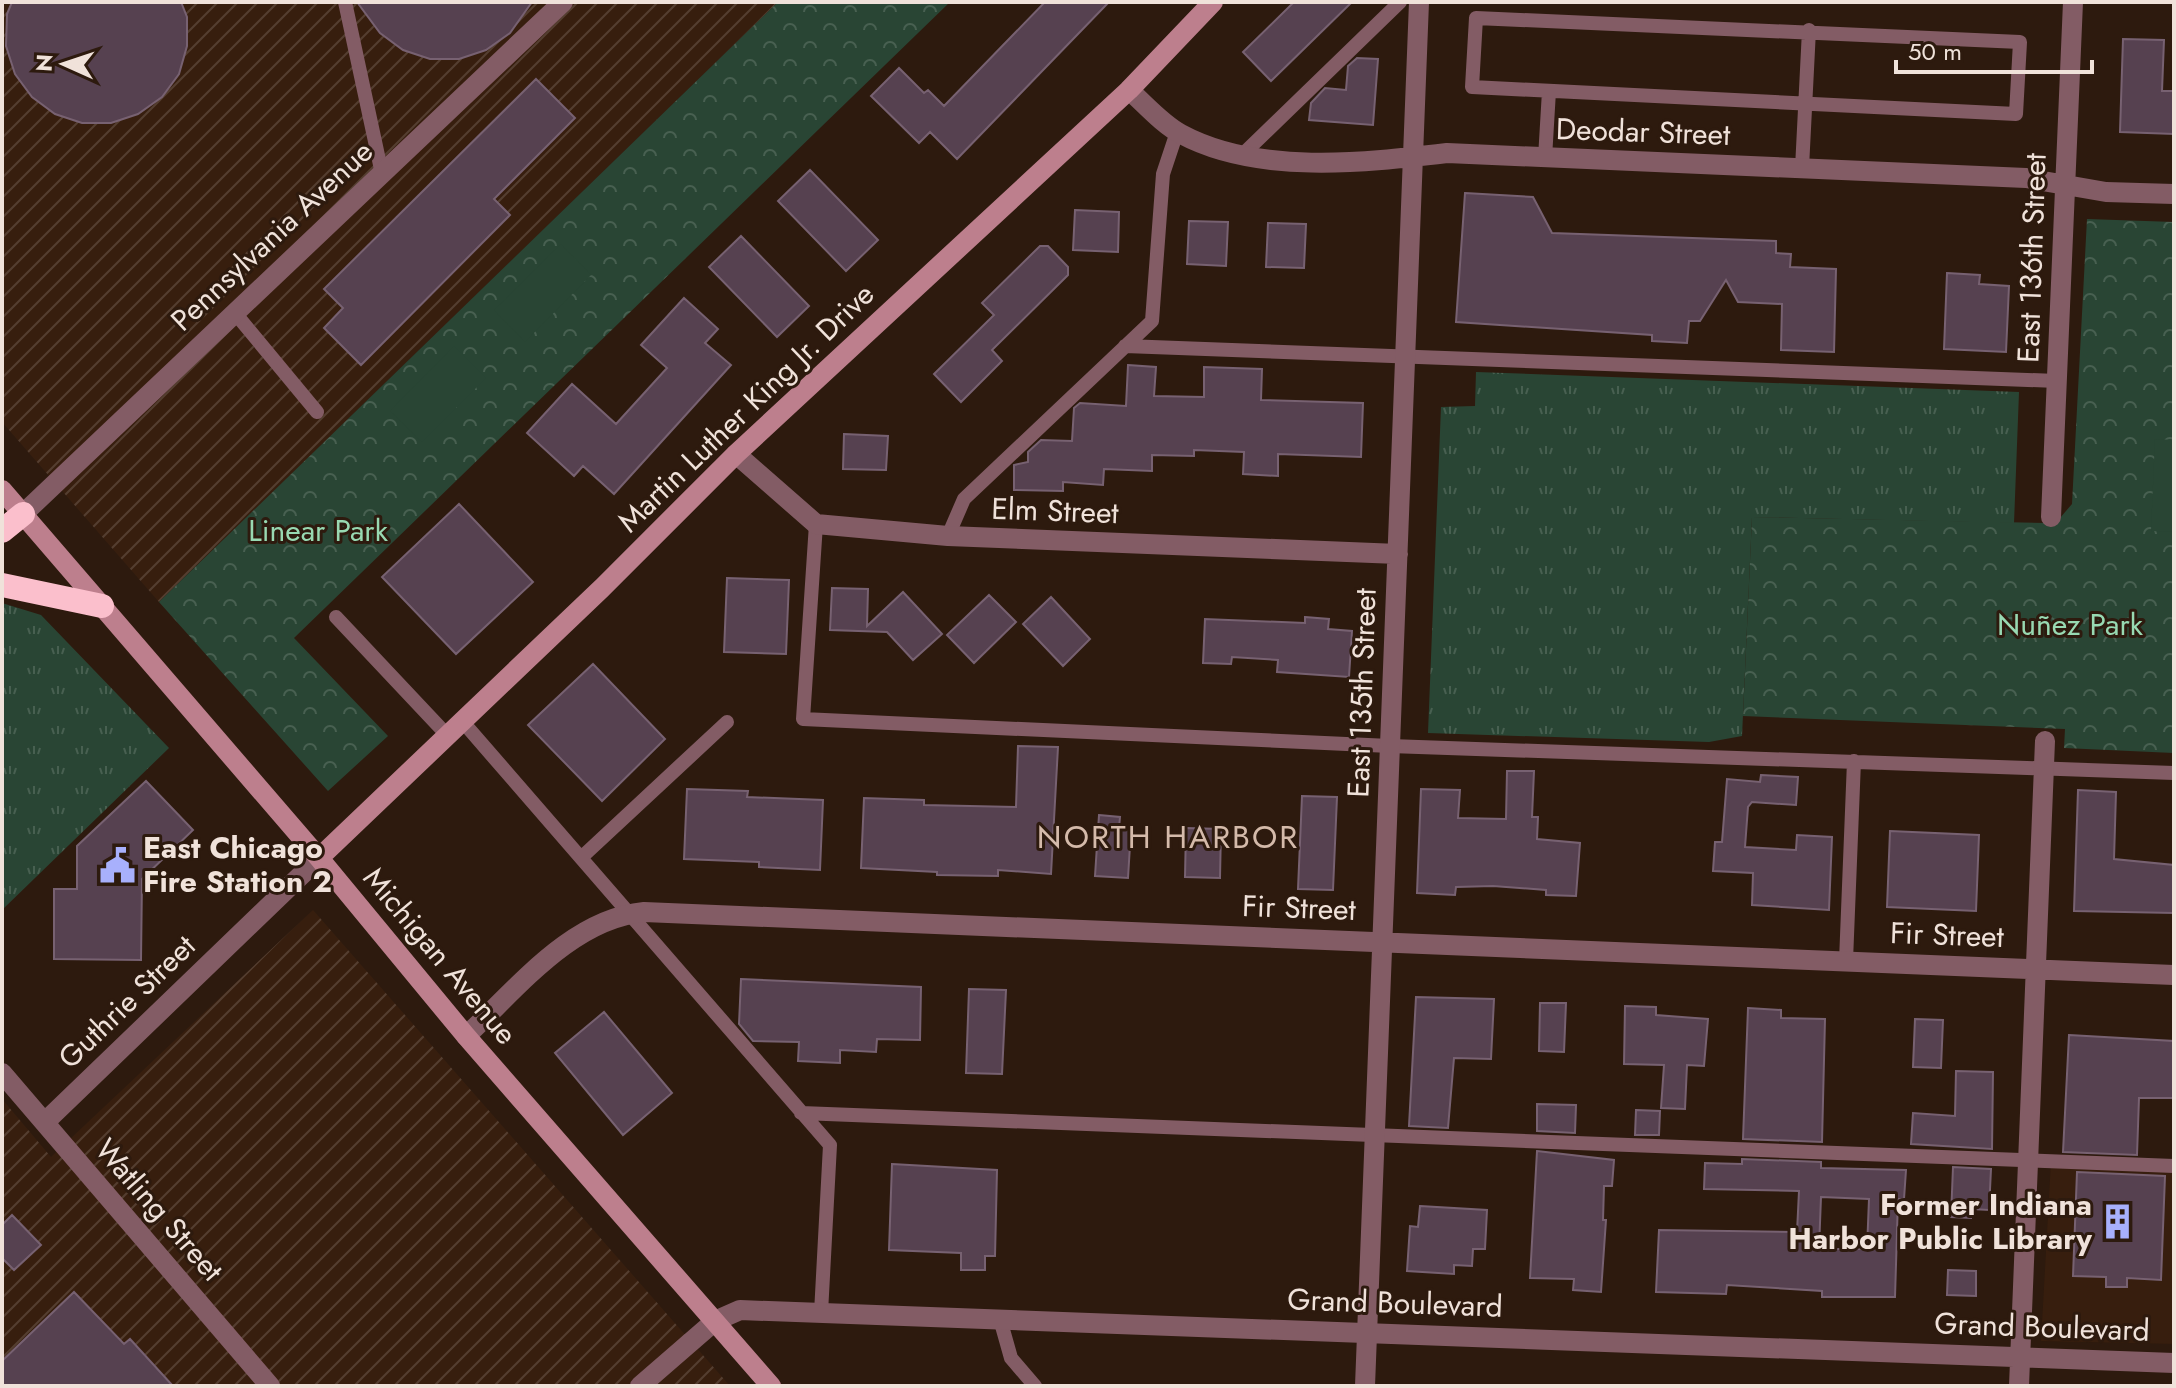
<svg xmlns="http://www.w3.org/2000/svg" width="2176" height="1388" font-family="Jost,sans-serif">
	<style>
		.industrial { fill: url(#industrial-furrows) }
		.built { fill: #371e0e }
		.grass { fill: url(#grass-tufts) }
		.forest { fill: url(#forest-crowns) }
		.pitch { fill: #294534 }
		.building { fill: #564150; stroke: #776171; stroke-width: 2; fill-rule: evenodd }
		.lines { fill: none; stroke-linecap: round; stroke-linejoin: round }
		.lane { stroke: #835c65; stroke-width: 14 }
		.street { stroke: #835c65; stroke-width: 20 }
		.secondary { stroke: #bd7f8d; stroke-width: 20 }
		.highway { stroke: #fbbfcc; stroke-width: 24 }
		.labels { text-anchor: middle; stroke-width: 6; stroke-linejoin: round; paint-order: stroke }
		.street-label { font-size: 30px; fill: #f0e2da; stroke: #2d1a0e }
		.park-label { font-size: 30px; fill: #98d9b2; stroke: #2d1a0e }
		.poi-label { font-size: 30px; font-weight: bold; fill: #f0e2da; stroke: #2d1a0e; text-anchor: start }
		.neighbourhood-label { font-size: 32px; letter-spacing: 2px; fill: #d4baaa; stroke: #2d1a0e }
	</style>
	<defs>
		<pattern id="industrial-furrows" width="10" height="10" patternUnits="userSpaceOnUse" patternTransform="scale(2)"><rect width="10" height="10" fill="#371e0e"/><path d="M-1 1l2-2M0 10L10 0M9 11l2-2" fill="none" stroke="#543e30"/></pattern>
		<pattern id="grass-tufts" width="24" height="20" patternUnits="userSpaceOnUse" patternTransform="scale(2)"><rect width="24" height="20" fill="#294534"/><path d="M3 7l-1-3M5 7V3M7 7l1-3M15 17l-1-3M17 17v-4M19 17l1-3" fill="none" stroke="#486051"/></pattern>
		<pattern id="forest-crowns" width="20" height="18" patternUnits="userSpaceOnUse" patternTransform="scale(2)"><rect width="20" height="18" fill="#294534"/><path d="M2 6a3 3 0 1 1 6 0M12 15a3 3 0 1 1 6 0" fill="none" stroke="#486051"/></pattern>
	</defs>
	<rect width="100%" height="100%" fill="#2d1a0e"/>
	<path class="industrial" d="M2,2h776l-619,600 -157,-180z
		M313,910l417,476h-728v-287l49,58z"/>
	<path class="built" d="M2051,1161l123,5v178l-133,-3z"/>
	<path class="grass" d="M1476,372l543,20 -5,131 -262,-6 -10,219 -33,6 -281,-9 13,-326 34,-1z
		M2,603l39,12 128,133 -167,162z"/>
	<path class="forest" d="M778,2h172l-656,636 94,98 -60,55 -169,-189z
		M2087,219l87,3v531l-110,-5 1,-19 -322,-13 9,-199 293,6 15,-5 12,-14z"/>
	<path class="pitch" d="M561,244l30,31 -66,67 -31,-32z
		M454,346l32,32 -64,64 -32,-31z
		M2155,439l19,1v92l-23,-1z"/>
	<path class="building" d="M12,2h169l6,15v29l-8,28 -17,23 -24,17 -27,9h-29l-27,-9 -23,-17 -17,-23 -9,-28 1,-32z
		M357,2h175l-22,31 -24,17 -27,9h-29l-27,-9 -23,-17z
		M1045,2h64l-152,157 -27,-27 -11,11 -48,-47 28,-28 25,25 4,-3 16,16z
		M1294,2h58l-81,79 -28,-29z
		M2123,39l41,1 -2,51h12v43l-54,-2z
		M1357,58l21,1 -5,66 -64,-5 2,-17 14,-15 21,2 2,-24z
		M536,79l39,39 -81,81 16,16 -149,150 -37,-37 19,-20 -19,-19z
		M810,170l68,70 -32,31 -68,-70z
		M1465,193l68,4 19,36 224,8v12l15,1 -1,13 46,2 -2,83 -53,-2 1,-46 -44,-2 -12,-22 -26,41h-11l-2,22 -35,-2v-6l-196,-13z
		M1075,210l44,2 -1,40 -45,-2z
		M1189,221l39,1 -2,44 -39,-2z
		M1268,223l38,1 -2,44 -38,-1z
		M741,236l68,70 -32,31 -68,-70z
		M1040,246h8l20,21v8l-76,75 10,11 -41,41 -27,-28 60,-59 -12,-12z
		M1947,273l33,2 -1,9 30,2 -3,66 -62,-3z
		M684,298l34,31 -13,14 26,22 -117,129 -31,-28 -9,10 -47,-43 45,-49 44,40 51,-56 -26,-23z
		M1128,365l28,2 -2,29 50,1v-30l58,2 -1,31 102,3 -2,54 -83,-3v22l-35,-2 1,-22 -50,-2v6l-42,-1v16l-48,-2 -1,16 -40,-3v9l-49,-1v-25l14,-3v-10l13,-12 31,1 2,-33 6,-5 46,3z
		M844,434l44,2 -2,34 -43,-1z
		M459,504l74,78 -77,72 -74,-77z
		M727,578l62,2 -3,74 -62,-2z
		M832,588l36,1 -1,37 36,-34 39,42 -29,26 -26,-28 -57,-2z
		M989,595l27,27 -42,41 -27,-28z
		M1051,597l39,42 -27,27 -40,-42z
		M1305,617l24,2 -1,10 24,2 -3,46 -72,-5 1,-12 -46,-3 -1,7 -28,-1 2,-44 100,4z
		M593,664l72,75 -63,62 -74,-76z
		M1018,746l40,1 -7,127 -53,-4v6l-61,-1v-3l-76,-4 3,-70 60,2v5l92,2z
		M1507,771h27l-2,46h6l-1,22 43,4 -4,53 -30,-1v-5l-53,-4 -37,1 -1,8 -38,-2 4,-104 39,1 -2,28 48,1z
		M1761,775l37,2 -2,28 -44,-3 -4,5 -3,40 51,3 1,-15 35,2 -3,73 -77,-5 1,-32 -40,-2 2,-29h7l5,-63 33,3z
		M146,781l47,49 -51,49 -1,81 -87,-1v-70h23v-43z
		M687,789l61,2 -1,6 76,3 -3,70 -61,-3v-5l-75,-3z
		M2078,790l38,2 -2,67 60,6v48l-100,-2z
		M1302,796l35,1 -4,93 -35,-1z
		M1099,815l21,2 -1,11 12,1 -3,49 -33,-2z
		M1186,828l35,1 -1,49 -35,-1z
		M1890,831l89,4 -3,76 -89,-4z
		M741,979l180,8 -1,53 -43,-1 -1,13 -36,-2v13l-42,-2 1,-19 -46,-1 -14,-17z
		M969,989l37,1 -4,84 -36,-1z
		M1416,997l78,2 -3,60 -37,-1 -6,70 -39,-2z
		M1540,1003h26l-2,49 -25,-1z
		M1625,1006l31,1v8l52,4 -4,47 -17,-1 -2,44 -24,-1 3,-43 -40,-1z
		M1748,1008l33,2v8l44,1 -3,123 -79,-3z
		M604,1012l68,81 -49,42 -68,-82z
		M1915,1019l28,1 -2,48 -28,-1z
		M2069,1035l105,6v57h-35l-2,57 -74,-3z
		M1956,1071l37,1 -1,77 -81,-5 2,-31 42,3z
		M1537,1104l39,1 -1,28 -38,-2z
		M1636,1110l24,1 -1,24h-24z
		M1537,1151l77,9 -2,26h-8l-1,34h3l-5,72 -28,-2 1,-11 -44,-1z
		M1742,1159l79,3v6l85,2 -2,29h-6l-3,98h-73v-6l-95,-6 -1,9 -70,-2 3,-62 138,2 2,-41 -95,-2 1,-26 37,1zM1821,1197l48,2 -2,50h-48z
		M892,1164l105,6 -2,86h-10v14h-24v-17l-72,-3z
		M1953,1167l38,2 -2,41 -18,-1v9l-20,-1z
		M2077,1172l88,4 -4,104 -34,-2v9h-21v-10l-33,-1z
		M1420,1206l67,4 -2,39h-12l-1,17 -18,-1v9l-47,-3 3,-45 8,1z
		M12,1215l29,30 -27,25 -12,-12v-33z
		M1948,1270l28,1v25l-29,-1z
		M74,1292l50,52 6,-5 43,47h-171v-25z"/>
	<g class="lines">
		<path class="lane" d="M345,2l37,172
			M1476,18l544,24 -4,72 -544,-27z
			M1240,157l160,-155
			M1545,158l4,-67
			M1802,168l7,-138
			M235,313l82,99
			M1125,346l932,35
			M816,524l-13,195 587,27 784,27
			M948,536l16,-37 188,-178 11,-147 14,-42
			M336,617l112,119
			M463,722l367,423 -9,168
			M583,856l144,-134
			M1846,961l8,-200
			M801,1113l1373,53
			M1000,1319l11,39 24,28"/>
		<path class="street" d="M1129,90c16,14 33,34 52,44 76,41 183,29 266,19l579,25 80,14 68,2
			M736,454l80,70 132,12 450,18
			M23,514l540,-512
			M2051,517l22,-515
			M466,1036c51,-47 105,-117 178,-124l1530,63
			M2,1073l268,313
			M45,1122l274,-264
			M640,1386l75,-65 25,-11 1434,53
			M1365,1386l54,-1384
			M2019,1386l26,-645"/>
		<path class="secondary" d="M2,490l317,368 147,178 305,350
			M319,858l283,-270 134,-134 393,-364 84,-88"/>
		<path class="highway" d="M2,531l21,-17
			M2,585l100,21"/>
	</g>
	<defs>
		<symbol id="civic-bare" viewBox="-9 -9 18 18"><path d="M-.6-6.5H3V-4.5H.6V-3L4-1V1h2V6H-6V1h2V-1L-.6-3ZM-1.2 2.5V6h2.4V2.5Z" fill="#a8b0fc" stroke="#2d1a0e" stroke-width="2.5" paint-order="stroke"/></symbol>
		<symbol id="building-bare" viewBox="-9 -9 18 18"><path d="M-4-6H4V6H1V3H-1V6H-4ZM-2.5-4.3h1.7v1.8h-1.7ZM.8-4.3h1.7v1.8H.8ZM-2.5-1h1.7V.8h-1.7ZM.8-1h1.7V.8H.8Z" fill="#a8b0fc" stroke="#2d1a0e" stroke-width="2.5" paint-order="stroke"/></symbol>
	</defs>
	<g fill-rule="evenodd">
		<use href="#civic-bare" x="92" y="840" width="51" height="51"/>
		<use href="#building-bare" x="2092" y="1196" width="51" height="51"/>
	</g>
	<g class="labels">
		<g class="street-label">
			<text transform="translate(1643 132) rotate(2)" y="10">Deodar Street</text>
			<text transform="translate(272 236) rotate(-43)" y="10">Pennsylvania Avenue</text>
			<text transform="translate(2032 258) rotate(-88)" y="10">East 136th Street</text>
			<text transform="translate(746 408) rotate(-44)" y="10">Martin Luther King Jr. Drive</text>
			<text transform="translate(1055 511) rotate(2)" y="10">Elm Street</text>
			<text transform="translate(1362 693) rotate(-88)" y="10">East 135th Street</text>
			<text transform="translate(1299 908) rotate(2)" y="10">Fir Street</text>
			<text transform="translate(1947 935) rotate(2)" y="10">Fir Street</text>
			<text transform="translate(440 956) rotate(50)" y="10">Michigan Avenue</text>
			<text transform="translate(127 1002) rotate(-44)" y="10">Guthrie Street</text>
			<text transform="translate(159 1210) rotate(49)" y="10">Watling Street</text>
			<text transform="translate(1395 1303) rotate(2)" y="10">Grand Boulevard</text>
			<text transform="translate(2042 1327) rotate(2)" y="10">Grand Boulevard</text>
		</g>
		<g class="park-label">
			<text x="318" y="541">Linear Park</text>
			<text x="2070" y="635">Nuñez Park</text>
		</g>
		<g class="poi-label">
			<text x="143" y="858">East Chicago<tspan x="143" dy="34">Fire Station 2</tspan></text>
			<text x="2092" y="1215" text-anchor="end">Former Indiana<tspan x="2092" dy="34">Harbor Public Library</tspan></text>
		</g>
		<g class="neighbourhood-label">
			<text x="1168" y="848">NORTH HARBOR</text>
		</g>
	</g>
	<rect width="2176" height="1388" fill="none" stroke="#f0e2da" stroke-width="8"/>
	<g transform="translate(64 64) rotate(273)" stroke="#2d1a0e" stroke-width="6" paint-order="stroke">
	<path d="M0-6L14 30L0 20L-14 30Z" fill="#f0e2da"/>
	<text y="-12" font-size="22" font-weight="bold" text-anchor="middle" fill="#f0e2da">N</text>
	</g>
	<path d="M1896 60v12h196v-12" fill="none" stroke="#f0e2da" stroke-width="4"/>
	<text x="1908" y="60" font-size="24" fill="#f0e2da" stroke="#2d1a0e" stroke-width="6" paint-order="stroke">50 m</text>
</svg>
